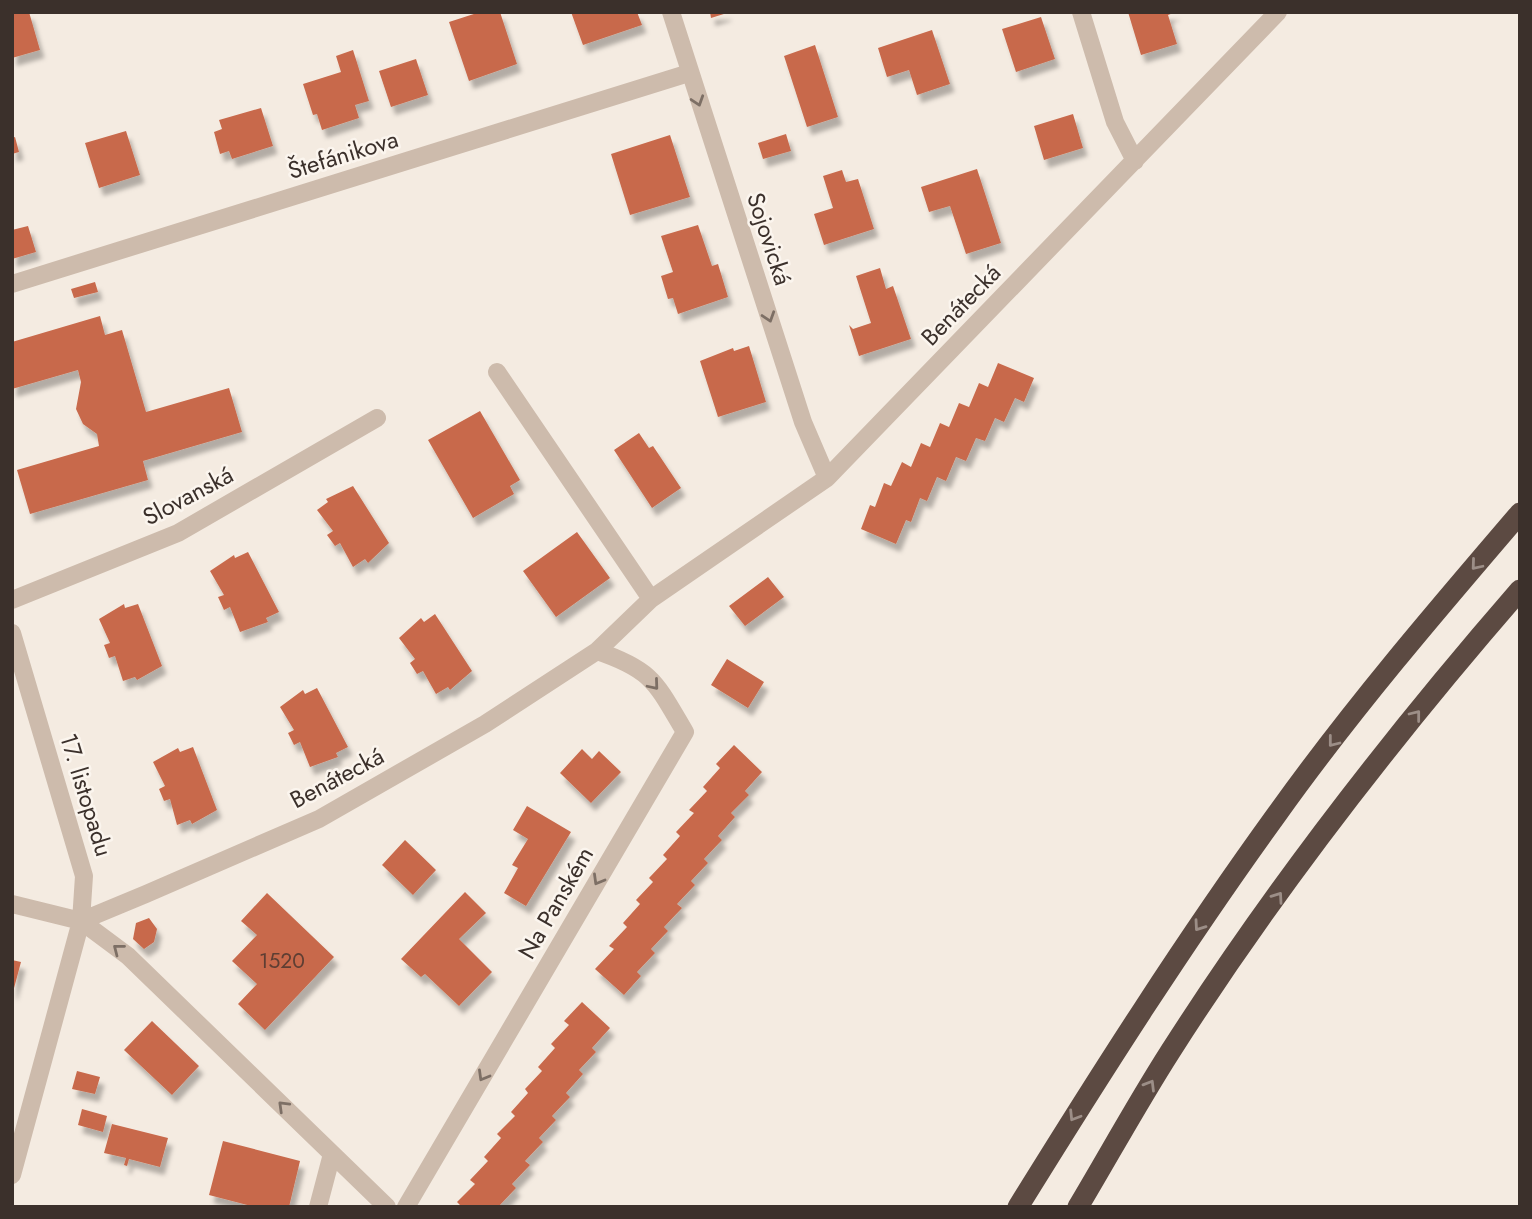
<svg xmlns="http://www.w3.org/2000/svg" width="1532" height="1219" font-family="Jost,sans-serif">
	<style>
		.building { fill: #c8694b; filter: url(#shadow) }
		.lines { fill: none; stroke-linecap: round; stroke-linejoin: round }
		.minor { stroke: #cdbbac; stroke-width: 18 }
		.motorway { stroke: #5c4a42; stroke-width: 21 }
		.oneway { stroke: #7d6f65 }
		.oneway2 { stroke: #9c8e87 }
		.labels { text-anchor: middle; stroke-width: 5; stroke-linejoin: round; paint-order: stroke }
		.number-label { font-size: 21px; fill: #5e3e33 }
		.street-label { font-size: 24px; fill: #3b302b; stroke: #fbf5ee }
	</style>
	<defs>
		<filter id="shadow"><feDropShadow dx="4.5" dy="8" stdDeviation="2" flood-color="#0004"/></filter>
	</defs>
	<rect width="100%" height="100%" fill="#f4ebe1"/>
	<path class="building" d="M12,12h17l11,38 -28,8z
		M480,12h20l17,52 -48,17 -20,-59z
		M571,12h66l5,13 -59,20z
		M710,12h17v1l-16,5z
		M1128,12h48l-8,3 9,29 -36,11z
		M1041,17l14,42 -39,13 -14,-43z
		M932,30l18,54 -33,11 -8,-25 -22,7 -9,-29z
		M815,45l23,72 -31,10 -23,-71z
		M353,50l16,51 -14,4 4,13 -37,12 -5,-16 -4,1 -10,-31 38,-12 -5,-16z
		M416,59l12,36 -37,12 -12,-36z
		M261,108l12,38 -41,13 -3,-8 -9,3 -6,-22 8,-3 -3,-9z
		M1073,114l10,34 -39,12 -10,-34z
		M126,131l14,44 -41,13 -14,-45z
		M786,134l5,17 -28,8 -5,-16z
		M670,135l20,62 -60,18 -19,-61z
		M15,137l4,15 -7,2v-16z
		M977,169l24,74 -35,11 -16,-48 -21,6 -8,-25z
		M842,170l4,12 12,-3 16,50 -50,16 -10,-31 19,-6 -10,-32z
		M698,225l14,41 6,-2 10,33 -50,17 -5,-16 -5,1 -7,-23 12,-4 -12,-36z
		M28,226l8,26 -24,7v-29z
		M880,268l6,21 7,-3 18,53 -52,17 -10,-31 4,4 18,-6 -15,-47z
		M95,282l3,10 -24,6 -3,-9z
		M100,316l5,19 17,-5 24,82 83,-24 13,44 -99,29 5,19 -118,34 -13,-44 82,-24 -2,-12 -14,-10 -7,-15 5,-27 -3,-12 -66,19v-47z
		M749,346l17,56 -48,15 -18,-56 33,-13 1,3z
		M998,363l36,15 -10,24 -9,-4 -11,24 -9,-4 -10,23 -9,-3 -10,23 -10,-4 -10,24 -9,-4 -10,24 -7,-3 -9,24 -5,-2 -10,24 -35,-15 9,-24 5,2 9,-24 7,3 11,-24 9,5 10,-24 9,4 10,-24 9,4 10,-24 10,4 10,-24 9,4z
		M480,411l40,69 -10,6 4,8 -41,24 -45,-78z
		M639,433l10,15 4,-2 28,42 -29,20 -38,-58z
		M353,486l36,57 -21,20 -3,-4 -12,8 -13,-24 -5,3 -8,-11 6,-4 -16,-21 11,-8 -2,-3z
		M577,532l33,46 -54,39 -33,-46z
		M248,552l31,60 -13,6 2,4 -28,10 -10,-25 -6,3 -6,-13 6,-2 -14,-24 24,-16 1,3z
		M768,577l16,20 -39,29 -16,-20z
		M124,604l1,4 13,-4 24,62 -25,14 -2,-3 -12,4 -8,-25 -6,2 -5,-13 6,-2 -11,-24z
		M435,614l37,57 -22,19 -2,-3 -12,7 -13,-23 -6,3 -7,-11 5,-4 -16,-21 22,-20 3,4z
		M727,659l37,23 -16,26 -37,-23z
		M317,688l31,59 -12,6 2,4 -28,10 -10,-25 -6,3 -6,-12 6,-3 -14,-23 23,-17 2,4z
		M734,745l28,27 -17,19 4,4 -18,18 4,4 -17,19 4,4 -18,19 4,4 -17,18 4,4 -18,19 5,4 -18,19 4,4 -17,18 4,4 -18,19 4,4 -17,19 -29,-26 19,-20 -5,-3 18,-19 -4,-4 17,-19 -4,-4 17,-18 -4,-4 18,-19 -4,-4 17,-19 -4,-4 18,-19 -5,-3 18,-19 -4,-4 17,-19 -4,-4z
		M193,747l24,63 -25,14 -2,-4 -13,5 -7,-26 -6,2 -5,-12 6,-3 -12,-24 25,-14 2,4z
		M582,749l10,10 7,-8 22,21 -30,31 -31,-30z
		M527,806l44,26 -45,74 -22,-13 14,-25 -6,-3 16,-26 -15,-9z
		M405,840l31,30 -23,25 -31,-30z
		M465,892l21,21 -27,26 33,33 -33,34 -34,-32 -4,3 -20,-18z
		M267,893l67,64 -69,73 -27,-26 19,-20 -25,-23 25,-26 -16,-14z
		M149,918l8,11 -3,13 -10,7 -11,-10 3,-16z
		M12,960l9,2 -8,30h-1z
		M582,1002l28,26 -18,20 4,4 -17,18 4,4 -17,19 4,4 -18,19 4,4 -17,18 4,4 -18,19 5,4 -18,19 4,4 -18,19h-36l-5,-5 18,-18 -5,-4 18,-19 -4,-4 17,-19 -4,-4 18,-18 -4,-4 17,-19 -3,-4 17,-18 -4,-4 17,-19 -4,-4 18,-19 -5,-4z
		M152,1021l47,45 -27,29 -48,-45z
		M77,1071l23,6 -5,17 -23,-5z
		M82,1109l25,7 -4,16 -25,-7z
		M112,1124l56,14 -8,29 -31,-8 -2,7 -3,-1 2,-7 -22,-5z
		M223,1141l77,20 -11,46h-34l-46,-12z"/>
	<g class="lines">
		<path class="minor" d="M671,12l132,410 24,56
			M1081,12l34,110 20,39
			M12,284l677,-211
			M497,372l154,227
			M12,600l166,-67 199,-115
			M12,633l72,243 -3,45 -69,254
			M12,904l69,17 65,-27 173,-75 166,-95 112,-73 54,-52 176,-121 451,-466
			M81,921l47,35 259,251
			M318,1207l14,-53
			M406,1207l279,-475c-29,-49 -32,-62 -88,-81"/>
		<path class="motorway" d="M1018,1207c83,-134 167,-266 259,-393 75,-105 159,-203 243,-301
			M1078,1207c31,-52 60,-105 92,-155 104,-163 224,-317 350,-462"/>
	</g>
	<defs><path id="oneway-chevron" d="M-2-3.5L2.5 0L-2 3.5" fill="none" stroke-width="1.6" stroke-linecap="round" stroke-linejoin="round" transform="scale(1.75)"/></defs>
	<g class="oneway">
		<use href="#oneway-chevron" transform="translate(698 101) rotate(72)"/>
		<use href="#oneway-chevron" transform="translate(769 317) rotate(72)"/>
		<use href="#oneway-chevron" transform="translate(654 685) rotate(50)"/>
		<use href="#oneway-chevron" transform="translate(598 880) rotate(120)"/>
		<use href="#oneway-chevron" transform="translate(118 949) rotate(-142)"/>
		<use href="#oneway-chevron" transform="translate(483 1076) rotate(120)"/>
		<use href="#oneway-chevron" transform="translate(283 1106) rotate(-136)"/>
	</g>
	<g class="oneway2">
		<use href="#oneway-chevron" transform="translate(1476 565) rotate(130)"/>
		<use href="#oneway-chevron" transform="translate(1416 715) rotate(-52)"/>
		<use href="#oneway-chevron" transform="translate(1333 742) rotate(128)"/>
		<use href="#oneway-chevron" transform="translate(1278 897) rotate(-55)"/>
		<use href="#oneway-chevron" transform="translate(1199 926) rotate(125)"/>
		<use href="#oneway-chevron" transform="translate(1150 1085) rotate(-59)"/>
		<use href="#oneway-chevron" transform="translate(1074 1116) rotate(122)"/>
	</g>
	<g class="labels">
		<g class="number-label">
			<text x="282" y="968">1520</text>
		</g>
		<g class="street-label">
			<text transform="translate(343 155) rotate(-17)" y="8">Štefánikova</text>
			<text transform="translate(769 239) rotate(72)" y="8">Sojovická</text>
			<text transform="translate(961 305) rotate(-46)" y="8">Benátecká</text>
			<text transform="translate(188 496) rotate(-28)" y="8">Slovanská</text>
			<text transform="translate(337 778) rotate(-28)" y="8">Benátecká</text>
			<text transform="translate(86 795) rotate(73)" y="8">17. listopadu</text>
			<text transform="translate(556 903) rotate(-60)" y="8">Na Panském</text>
		</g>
	</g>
	<rect width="1532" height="1219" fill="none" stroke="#3b302b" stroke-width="28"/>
</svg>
